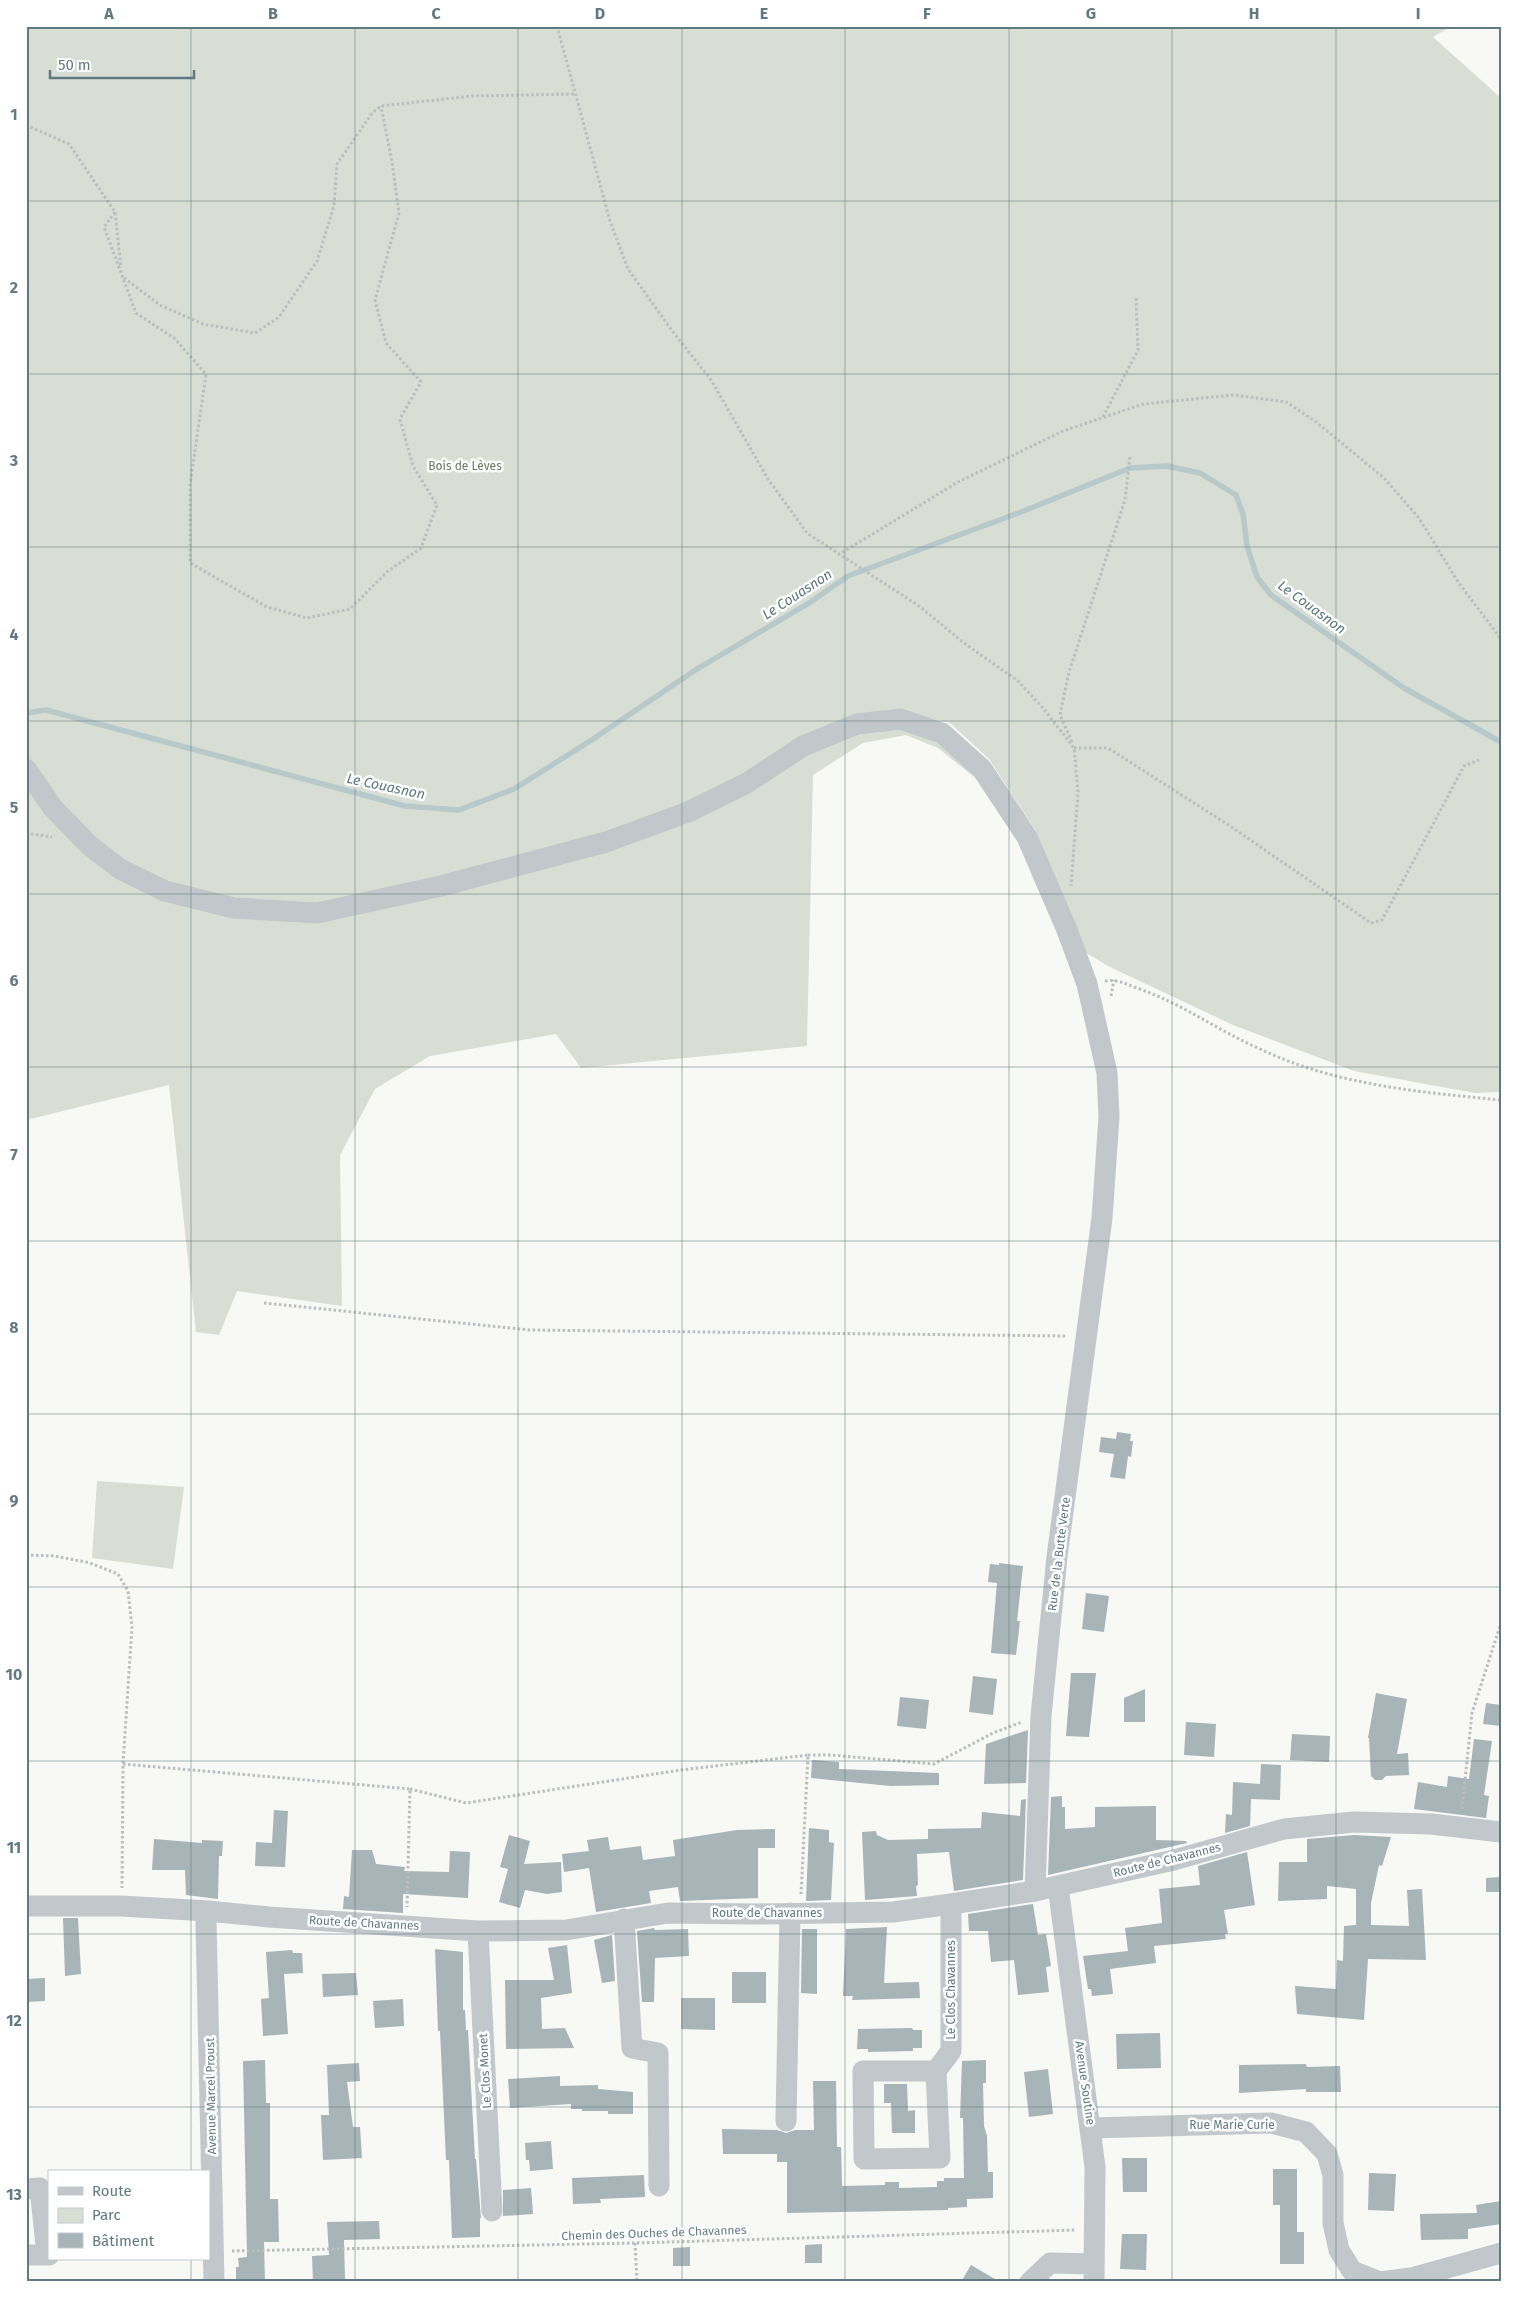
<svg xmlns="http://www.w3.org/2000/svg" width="1527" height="2308" font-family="'Fira Sans',sans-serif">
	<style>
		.green { fill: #d9ded4 }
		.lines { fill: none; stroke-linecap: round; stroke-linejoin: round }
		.stream { stroke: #b7c9cb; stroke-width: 5.5 }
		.building { fill: #a7b4b8 }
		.path { stroke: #b9bec0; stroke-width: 3; stroke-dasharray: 2.5 2.5; stroke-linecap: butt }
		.minor { stroke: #c1c7ca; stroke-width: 21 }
		.grid { fill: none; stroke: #617982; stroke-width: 1; stroke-opacity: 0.55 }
		.labels { text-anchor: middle; stroke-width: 5; stroke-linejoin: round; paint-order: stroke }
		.park-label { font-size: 12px; fill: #697a61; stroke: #fff }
		.street-label { font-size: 12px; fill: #617982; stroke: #fff }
		.water-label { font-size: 14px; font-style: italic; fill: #5c787d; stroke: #fff }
		.neatline { fill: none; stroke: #617982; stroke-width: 2 }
		.grid-label { font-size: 16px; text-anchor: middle; font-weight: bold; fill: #617982 }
	</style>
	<rect width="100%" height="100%" fill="#f8f8f5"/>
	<path class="green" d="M26,26h1426l-19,11 68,61v994l-26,1 -121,-22 -121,-46 -123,-58 -29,-17 -45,-119 -47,-72 -39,-36 -59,-14 -41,9 -1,16 52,-6 39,13 39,40 -41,-33 -32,-13 -43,8 -50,32 -6,271 -226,22 -25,-34 -126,22 -55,33 -35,66 2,151 -105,-15 -18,44 -23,-3 -27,-247 -143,35z
		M97,1481l87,6 -11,82 -81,-11z"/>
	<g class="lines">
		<path class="stream" d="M26,713l20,-3 359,96 54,4 55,-21 76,-48 107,-72 112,-66 39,-27 173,-64 109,-44 37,-2 33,7 36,22 7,19 4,32 10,31 14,18 133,93 97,54"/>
	</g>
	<path class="building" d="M1117,1432l14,2 -1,7h3l-2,16 -3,-1 -3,23 -15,-2 4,-23 -15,-2 2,-15 15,2z
		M999,1563l24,3 -6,55h3l-4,34 -25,-2 6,-70 -9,-1 2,-18 9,1z
		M1086,1593l23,3 -5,36 -22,-3z
		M1071,1673h25l-7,64 -23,-1z
		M973,1676l24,3 -4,36 -24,-3z
		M1145,1689v33h-21v-24z
		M1376,1693l31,6 -10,55 11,-1 1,22 -23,1 -4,4h-7l-4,-4 -2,-38h-1z
		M900,1697l29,3 -3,29 -29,-3z
		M1486,1703l15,2v21l-18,-2z
		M1186,1722l30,2 -2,33 -30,-2z
		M1028,1730l-2,53 -42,1 2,-40z
		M1292,1734l38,2 -1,26 -39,-2z
		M1474,1739l18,2 -8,54 5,1 -3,22 -72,-9 4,-27 29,5 1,-11 21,3z
		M812,1760l27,2v7l100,4v12l-49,1 -79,-8z
		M1261,1764l20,1 -1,35 -29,-1 -1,27 -25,7 1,-19 6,1 1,-33 27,2z
		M1062,1796v11h3v22l30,-2v-20l61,-1v34l30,1 1,2 -139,32 3,-78z
		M1026,1799l-3,81 -69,11 -5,-39 -32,2 1,31 -2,1 1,10 -52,4 -3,-68 14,-1 1,4 11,5 40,-1v-10l53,-1 1,-16 38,4 1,-16z
		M274,1810l14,1 -3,56 -30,-1 1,-24 16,1z
		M809,1828l20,2v12l5,1 -3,57 -25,1z
		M775,1829v19h-17v50l-78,3 -2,-14 -29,4 2,12 -55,9 -7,-44 -25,4 -2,-18 27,-3 -2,-11 21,-3 2,13 31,-4 2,14 32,-4 -2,-16 64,-10z
		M509,1835l21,6 -6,23 37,-2 1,30 -15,2 -22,-4 -5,18 -21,-6 9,-33 -8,-2z
		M1354,1835l37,2 -9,29 -3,-1 -8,38v22l38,1 -2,-36 15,-1 4,71 -58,-1 -4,61 -67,-6 -2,-28 41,3 1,-29 6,1 1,-35 12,-1v-36l-29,-3v13l-49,2 1,-39h28v-23z
		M154,1839l48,4v-3l21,1 -1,15h-3l-1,43 -32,-4 -1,-25h-33z
		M352,1850h20l4,14 29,3 -1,4 45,1 1,-21 20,1 -2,46 -65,-4v19l-60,-4 1,-13 5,1z
		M1247,1852l8,53 -31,5 4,24h-3l1,5 -72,7 2,17 -46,6 3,25 -21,2 -1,-7h-3l-5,-33 45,-5 -3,-23 37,-5 -3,-34 41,-4 -2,-19z
		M1501,1877v15h-15v-14z
		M1033,1904l5,31 8,-1 5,32 -5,1 3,25 -31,3 -4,-35 -23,2 -3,-31h-19l-1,-17z
		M63,1918h15l3,56 -16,2z
		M887,1927l-3,56 35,-1 1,16 -68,2 1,-4h-10l3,-67z
		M654,1928l1,2 33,-1 1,27 -34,2 -1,44h-12l-5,-71z
		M802,1929h15v65l-16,-1z
		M612,1935l3,46 -13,2 -8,-43z
		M567,1945l5,48 -31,5 1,31 23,-1 9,20 -68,1 -1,-69h49l-6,-32z
		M435,1949l28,3v58h2l1,20h2l7,129h1l5,59h-1v19l-28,1 -3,-78h-3l-6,-129h-2z
		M292,1950l1,3h9l1,20 -19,1 4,60 -25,2 -2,-37 8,-1 -3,-46z
		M732,1972h34v31h-34z
		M356,1973l2,22 -35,2 -1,-23z
		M45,1978v23l-19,1v-23z
		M681,1998h34v32l-34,-1z
		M403,1999l1,27 -29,2 -2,-27z
		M912,2028l1,2h9v18h-9v3l-45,1v-3h-11l1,-20z
		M1160,2033l1,35 -44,1 -1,-35z
		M265,2060l1,43h4v96h8l1,43h-15l1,40h-29v-15h3l-1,-9 9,-1 -4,-196z
		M986,2060v23h-3l1,43 3,10 1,36h5v26l-26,1v8l-19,1v2l-161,3v-51h-10v-8h-54l-1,-25 55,1 9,3 9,-3h19l-1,-49h23l1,66h4l1,39 43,-1v-3h14v6l38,-1v-6h7v-3h20l-1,-60h-3l2,-57z
		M359,2063l1,18 -13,1 6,45h7l2,31 -39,2 -2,-45h8l-2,-50z
		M1306,2064l1,3 33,-1 1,26h-35v-3l-67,4v-28z
		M1048,2069l5,45 -24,3 -5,-45z
		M560,2076v10l38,-1v4l35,3v22h-25v-3h-26v-2h-11v-5l-61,4 -2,-29z
		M884,2084h23l1,27 7,-1v23h-23l-1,-30h-7z
		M551,2141l2,28 -23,2 -1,-11h-3l-1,-17z
		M1122,2158h25v34h-24z
		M1273,2169h24v63h7v32h-24v-59h-7z
		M1369,2173l27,1 -2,37 -26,-1z
		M644,2175l1,22 -45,2 1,4 -28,1 -1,-26z
		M531,2188l2,26 -30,2v-26z
		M1501,2201v23l-33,5v10l-47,1 -1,-26 57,-1 -1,-8z
		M379,2221l1,18 -36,1 1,40 -32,1 -1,-25 17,-1 -2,-33z
		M1122,2234h25l-1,36 -26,-1z
		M822,2244v19h-17v-18z
		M690,2247v19h-17v-18z
		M971,2265l29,17h-39z"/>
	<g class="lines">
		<path class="path" d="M557,26l53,195 18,48 45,63 38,48 57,99 39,54 112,73 45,37 54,38 25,27 31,40 4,44 -7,94
			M26,125l43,19 46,68 6,56
			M115,212l-11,15 32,86 38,25 32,36 -16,111v78l77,44 40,11 43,-9 37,-37 34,-24 16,-43 -24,-39 -13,-47 21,-37 -35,-39 -11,-43 24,-87 -7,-51 -11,-56
			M124,278l36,27 43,19 52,9 24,-16 38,-56 17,-55 3,-42 36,-52 8,-6 91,-10 103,-2
			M1103,417l35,-67 -2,-54
			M838,555l120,-73 105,-51 80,-27 91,-9 52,7 29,19 69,57 35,40 39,64 43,57
			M1072,742l-12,-27 9,-43 56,-172 5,-44
			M1074,748h34l122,78 141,97 11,-3 82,-154 15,-6
			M26,833l26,4
			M1105,981c12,-2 21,3 32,7 46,16 80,42 123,61 76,36 158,43 241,51
			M1111,996l3,-16
			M264,1303l265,27 538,6
			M26,1555l29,1 35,7 28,11 10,17 4,36 -9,137 -1,124
			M808,1755h23l103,9 59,-31 29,-11
			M123,1764l287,25 -3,118
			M410,1789l56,14 215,-33 127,-15 -7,139
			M1462,1809l10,-96 29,-90
			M635,2243l2,39
			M232,2251l403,-8 440,-13"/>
		<path class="minor" d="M26,769l27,39 36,37 31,24 45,22 69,17 83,5 124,-27 165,-44 82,-30 59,-29 56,-37 54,-22 43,-5 42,14 40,36 45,68 40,93 20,54 20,89 2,44 -7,101 -45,339 -16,159 -6,175
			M1058,1886l37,281 -1,115
			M26,1906h95l87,5 61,6 209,14 88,-1 102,-17 87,1 138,-2 58,-8 84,-13 139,-31 110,-31 70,-7 77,2 70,8
			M208,1911l-2,11 8,360
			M624,1919l8,129 26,5 1,133
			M478,1931l14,280
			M936,2071h-73l1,88 76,-1 -4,-87 15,-20v-147
			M786,2121l4,-208
			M1091,2128l180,-5 35,9 21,22 6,21v48l6,27 13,21 28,11 31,-4 90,-25
			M26,2189l14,-1 7,67
			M26,2255h23
			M1030,2282l20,-19 44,1"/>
	</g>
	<path class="grid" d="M191,26v2146M355,26v2256M518,26v2256M682,26v2256M845,26v2256M1009,26v2256M1172,26v2256M1336,26v2256M26,201h1475M26,374h1475M26,547h1475M26,721h1475M26,894h1475M26,1067h1475M26,1241h1475M26,1414h1475M26,1587h1475M26,1761h1475M26,1934h1475M26,2107h1475M191,2259v23"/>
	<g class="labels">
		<g class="park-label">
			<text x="465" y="470">Bois de Lèves</text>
		</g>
		<g class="street-label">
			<text transform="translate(1059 1554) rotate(-83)" y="4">Rue de la Butte Verte</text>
			<text transform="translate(1167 1860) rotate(-14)" y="4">Route de Chavannes</text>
			<text x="767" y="1917">Route de Chavannes</text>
			<text transform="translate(364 1923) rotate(3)" y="4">Route de Chavannes</text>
			<text transform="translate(951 1990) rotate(-90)" y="4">Le Clos Chavannes</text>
			<text transform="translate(485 2071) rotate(-93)" y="4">Le Clos Monet</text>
			<text transform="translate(1085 2083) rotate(82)" y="4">Avenue Soutine</text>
			<text transform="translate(211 2096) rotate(-91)" y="4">Avenue Marcel Proust</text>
			<text x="1232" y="2129">Rue Marie Curie</text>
			<text transform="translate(654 2233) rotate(-2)" y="4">Chemin des Ouches de Chavannes</text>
		</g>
		<g class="water-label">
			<text transform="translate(797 594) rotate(-33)" y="5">Le Couasnon</text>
			<text transform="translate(1312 607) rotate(36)" y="5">Le Couasnon</text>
			<text transform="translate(386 786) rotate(12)" y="5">Le Couasnon</text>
		</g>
	</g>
	<rect width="1527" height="2308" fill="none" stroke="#ffffff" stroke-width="55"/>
	<rect x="48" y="2170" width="162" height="90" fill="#ffffff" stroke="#c0c9cd"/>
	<rect x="58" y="2187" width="25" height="8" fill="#c1c7ca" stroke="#c0c9cd"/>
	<text x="92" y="2196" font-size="15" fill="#617982">Route</text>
	<rect x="58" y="2208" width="25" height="15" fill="#d9ded4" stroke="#c0c9cd"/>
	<text x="92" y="2220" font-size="15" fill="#617982">Parc</text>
	<rect x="58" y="2233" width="25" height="15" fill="#a7b4b8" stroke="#c0c9cd"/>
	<text x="92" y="2246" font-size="15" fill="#617982">Bâtiment</text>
	<path d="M50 70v8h144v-8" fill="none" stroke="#617982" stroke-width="2.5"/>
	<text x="58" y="70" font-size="15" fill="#617982" stroke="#ffffff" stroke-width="4" paint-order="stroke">50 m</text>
	<rect x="28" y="28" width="1472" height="2252" class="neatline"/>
	<g class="grid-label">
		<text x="109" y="19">A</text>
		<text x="273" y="19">B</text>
		<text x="436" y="19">C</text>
		<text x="600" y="19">D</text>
		<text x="764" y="19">E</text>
		<text x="927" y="19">F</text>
		<text x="1091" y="19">G</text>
		<text x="1254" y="19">H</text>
		<text x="1418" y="19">I</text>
		<text x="14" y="120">1</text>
		<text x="14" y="293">2</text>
		<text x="14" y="466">3</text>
		<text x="14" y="640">4</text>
		<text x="14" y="813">5</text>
		<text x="14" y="986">6</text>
		<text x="14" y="1160">7</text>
		<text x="14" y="1333">8</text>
		<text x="14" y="1506">9</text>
		<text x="14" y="1680">10</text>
		<text x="14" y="1853">11</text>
		<text x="14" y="2026">12</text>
		<text x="14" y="2200">13</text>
	</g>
</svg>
